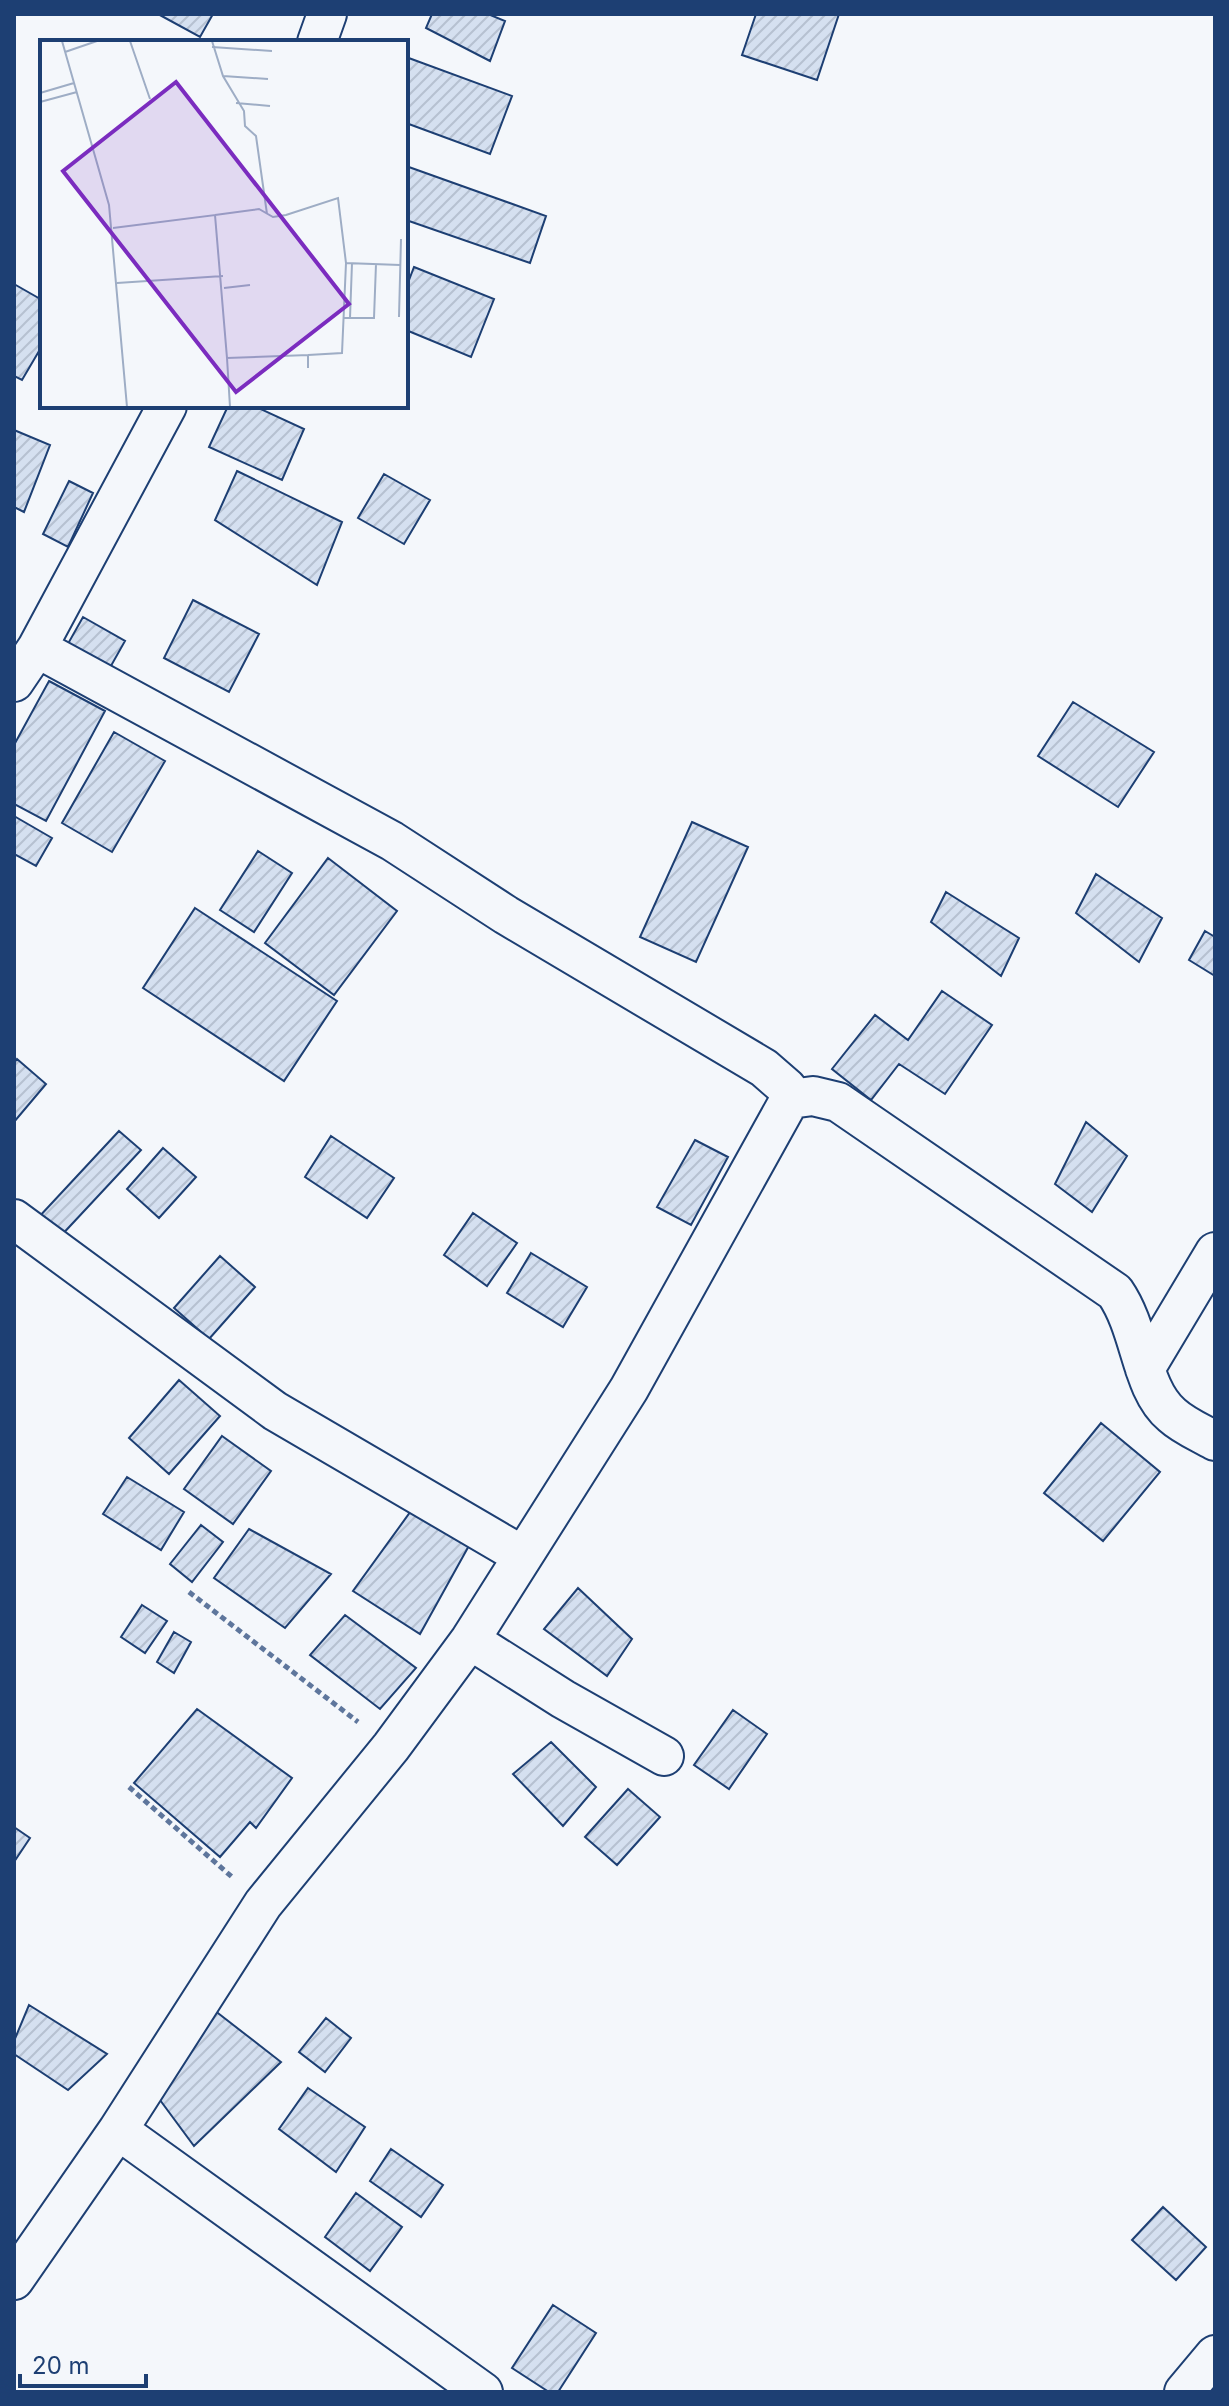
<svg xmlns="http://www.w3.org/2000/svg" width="1229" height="2406" font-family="Inter,sans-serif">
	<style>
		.building { fill: url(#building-hatch); stroke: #1d3f73; stroke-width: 2 }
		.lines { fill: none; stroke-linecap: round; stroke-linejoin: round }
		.minor-casing { stroke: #1d3f73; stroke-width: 42 }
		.path { stroke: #5e769c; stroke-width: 5; stroke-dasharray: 6 4; stroke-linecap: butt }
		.minor { stroke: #f4f7fb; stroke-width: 38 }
		.inset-road { fill: none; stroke: #9eadc5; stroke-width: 2 }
		.view { fill: #7b2cbf; fill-opacity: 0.15; stroke: #7b2cbf; stroke-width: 4 }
		.inset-edge { fill: none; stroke: #1d3f73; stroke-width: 4 }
	</style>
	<defs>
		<pattern id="building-hatch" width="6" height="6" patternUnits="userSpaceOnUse" patternTransform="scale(2)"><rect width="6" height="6" fill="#d5e0f0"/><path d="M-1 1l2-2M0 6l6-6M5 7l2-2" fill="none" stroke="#b6c1d1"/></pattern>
	</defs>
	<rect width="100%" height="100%" fill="#f4f7fb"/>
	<path class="building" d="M158,14h55l-13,23z
		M432,14h56l17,7 -15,40 -64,-33z
		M756,14h83l-22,66 -75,-25z
		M406,57l106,39 -22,58 -84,-31z
		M406,166l140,50 -16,47 -124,-43z
		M414,267l80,32 -23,58 -65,-27v-42z
		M14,284l28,16v46l-20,34 -8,-4z
		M228,406h26l50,23 -22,51 -73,-33z
		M14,430l36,15 -26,67 -10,-5z
		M237,471l105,51 -25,63 -102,-65z
		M384,474l46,26 -26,44 -46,-26z
		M69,481l24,12 -25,54 -25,-13z
		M193,600l66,34 -30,58 -65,-34z
		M83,617l42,24 -18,32 -42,-24z
		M49,681l56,30 -59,110 -32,-17v-59z
		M1073,702l81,50 -36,55 -80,-51z
		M114,732l51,29 -53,91 -50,-29z
		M14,816l38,22 -16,28 -22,-12z
		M692,822l56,25 -52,115 -56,-25z
		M258,851l34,22 -38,59 -34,-22z
		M328,858l69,53 -63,84 -69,-52z
		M1096,874l66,44 -23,44 -63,-49z
		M946,892l73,46 -18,38 -70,-54z
		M195,908l142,93 -53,80 -141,-93z
		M1205,931l10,6v39l-26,-16z
		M942,991l50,34 -47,69 -46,-30 -28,36 -39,-31 43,-54 33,25z
		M17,1059l29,25 -32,38v-59z
		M1086,1122l41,34 -35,56 -37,-28z
		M119,1131l22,19 -83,89 -21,-20z
		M331,1136l63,42 -27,40 -62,-41z
		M695,1140l33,17 -37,68 -34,-18z
		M163,1148l33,29 -37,41 -32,-29z
		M473,1213l44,30 -30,43 -43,-31z
		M531,1253l56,34 -24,40 -56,-34z
		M220,1256l35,31 -46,52 -35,-31z
		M179,1380l41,36 -51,58 -40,-36z
		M1101,1423l59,49 -57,69 -59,-48z
		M222,1436l49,35 -38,53 -49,-35z
		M127,1477l57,35 -23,38 -58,-36z
		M416,1504l55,38 -51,92 -67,-43z
		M201,1525l22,17 -31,40 -22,-18z
		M249,1529l82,45 -46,54 -71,-50z
		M578,1588l54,51 -25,37 -63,-47z
		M142,1605l25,16 -22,32 -24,-16z
		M345,1615l71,53 -36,41 -70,-54z
		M174,1632l17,10 -17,31 -17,-11z
		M197,1709l95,69 -36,50 -6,-6 -30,35 -86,-74z
		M733,1710l34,24 -38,55 -35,-24z
		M551,1742l45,45 -33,39 -50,-52z
		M628,1789l32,28 -43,48 -32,-28z
		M14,1827l16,11 -16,24z
		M29,2005l78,49 -39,36 -54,-36v-13z
		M214,2010l67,52 -87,84 -34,-46z
		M326,2018l25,20 -26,34 -26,-20z
		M308,2088l57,39 -29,45 -57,-43z
		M391,2149l52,36 -22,32 -51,-36z
		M356,2193l46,34 -32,44 -45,-34z
		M1163,2207l43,40 -30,33 -44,-40z
		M553,2305l43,28 -38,59h-9l-37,-24z"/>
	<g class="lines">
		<defs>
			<path id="minor" d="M317,42l10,-28
				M37,648l355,193 114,74 258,153 23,20 3,11 -161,290 -159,251 -79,107 -128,157 -145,226 365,262
				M14,682l23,-34 130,-242
				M790,1099l23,-3 25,6 277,190c27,39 25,96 57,123 12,11 29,18 43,26
				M14,1219l261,192 248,145
				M1145,1369l70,-117
				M470,1640l93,59 101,57
				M14,2280l104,-150
				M1184,2392l31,-37"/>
		</defs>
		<use href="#minor" class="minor-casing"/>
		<path class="path" d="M189,1592l169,130
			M129,1787l103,90"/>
		<use href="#minor" class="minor"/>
	</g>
	<g transform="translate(40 40)">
		<rect width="368" height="368" fill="#f4f7fb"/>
		<path class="inset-road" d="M22,1l47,164 18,202M90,1l20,58M172,1l11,35 21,35 1,15 11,10 11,78M172,7l60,4M25,12l32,-11M183,36l45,3M0,53l34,-10M0,62l37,-10M196,63l34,3M175,175l44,-6 14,8 13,-2 52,-17 8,65 54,2M73,188l102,-13 12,143 81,-3v13M77,243l106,-7M184,248l26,-3M359,277l2,-78M304,278h30l2,-54M310,278l2,-55M268,315l34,-2 4,-90M187,318l3,49"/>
		<path class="view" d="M136,42l173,222 -113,88 -173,-221z"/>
		<rect width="368" height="368" class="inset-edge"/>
	</g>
	<rect width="1229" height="2406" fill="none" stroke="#1d3f73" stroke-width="32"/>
	<path d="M20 2374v12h126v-12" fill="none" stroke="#1d3f73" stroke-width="4"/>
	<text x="32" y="2374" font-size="24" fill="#1d3f73" stroke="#f4f7fb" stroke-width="6" paint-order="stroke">20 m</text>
</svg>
